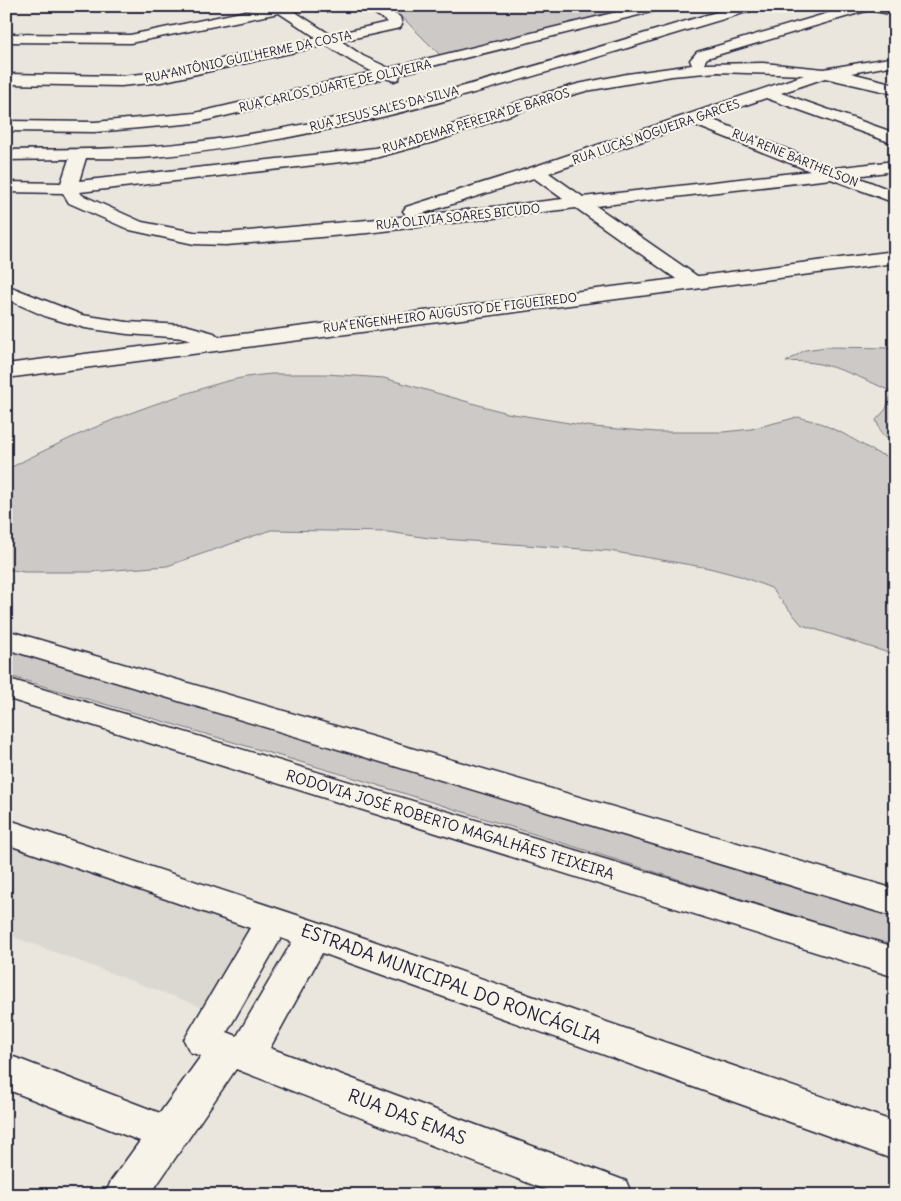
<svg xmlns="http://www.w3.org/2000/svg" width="901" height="1201" font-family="Delius,sans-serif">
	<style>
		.built { fill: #dbd8d2 }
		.green { fill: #cdc9c6; stroke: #787680 }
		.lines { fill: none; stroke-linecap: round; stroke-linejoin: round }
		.minor-casing { stroke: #22223b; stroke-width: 3 }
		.major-casing { stroke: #22223b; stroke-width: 3 }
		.highway-casing { stroke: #22223b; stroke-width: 3 }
		.minor { fill: #f7f3e8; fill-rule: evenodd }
		.major { fill: #f7f3e8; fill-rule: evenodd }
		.highway { fill: #f7f3e8; fill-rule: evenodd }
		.labels { text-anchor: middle; stroke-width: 4.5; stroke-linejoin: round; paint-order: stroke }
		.far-street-label { font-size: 12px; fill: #22223b; stroke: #f7f3e8 }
		.street-label { font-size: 15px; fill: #22223b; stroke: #f7f3e8 }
		.near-street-label { font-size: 18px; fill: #22223b; stroke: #f7f3e8 }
	</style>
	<rect width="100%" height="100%" fill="#eae6de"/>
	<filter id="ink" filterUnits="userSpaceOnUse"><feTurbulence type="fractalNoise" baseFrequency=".02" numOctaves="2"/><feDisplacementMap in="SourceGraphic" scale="10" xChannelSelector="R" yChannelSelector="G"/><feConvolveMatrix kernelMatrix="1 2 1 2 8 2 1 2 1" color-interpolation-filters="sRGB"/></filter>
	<g filter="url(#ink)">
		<path class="built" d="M6,841l246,88 -50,78 -196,-73z"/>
		<path class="green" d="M382,6h264l-204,51 -37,-37z
			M826,347l69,1v92l-13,-5 -6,-15 10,-11 6,-17c-32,-15 -70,-34 -106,-30l19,-12z
			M272,374h55l57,4 123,35 87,14 63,5h66l28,-3 47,-12 22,6 24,11 33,19 18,6v196l-93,-30 -31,-37 -31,-12 -31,-8 -100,-17 -180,-13 -41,-6 -117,-2 -104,36 -77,6h-66l-18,-3v-99c55,-29 111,-54 170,-73 37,-12 57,-20 96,-23z
			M6,649l889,266v32l-537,-168 -352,-104z"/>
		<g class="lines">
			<defs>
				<path id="minor" d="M270,6h16l45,29 57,-13 -25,-16h17l20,11 2,8 -2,3 -59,13 22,15 26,12 252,-62h24l-2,3 -263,65 -1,5 -5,2 -8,-3 -191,45 -100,9 -89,-1v-10l89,1 100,-9 178,-41 -20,-10 -27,-17 -165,37 -40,4 -115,-2v-10l115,2 40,-4 156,-34 -38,-25 -149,30 -124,-1v-8l124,1z
					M737,6h22l-2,3c-198,58 -397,128 -603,148 -22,2 -45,1 -68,1l-7,23 296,-33 51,-14 109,-38 43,-12 49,-10 65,-9 -2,-5 7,-8 155,-46 43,1v8l-26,-5 -162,48 -2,3v3l58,-1 61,6 71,-12v8l-44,8 44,11v10l-70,-16 -44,15 114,40v11l-129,-46 -58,20 126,50 61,-7v10l-40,5 40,16v11l-64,-24 -235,27 104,72 3,4 -3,4 -7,2 -7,-2 -110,-78 -209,25 -141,12 -32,-1 -64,-14 -61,-27 -6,-10 -57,-1v-10l55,1 8,-24 -63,1v-10c63,-1 126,0 189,-8 185,-23 363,-84 542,-136zM717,72l87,3 -274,93 -124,39 -3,4 3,4 5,1 -185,17 -32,-1 -52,-10 -60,-27 -2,-3 295,-34 62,-17 110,-39 39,-11 86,-15zM692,124l118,47 -227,26 -34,-24zM534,178l29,21 -149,17 4,-1z
					M6,285l76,30 45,7 58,3 29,8 13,11 -3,5 -8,1 -8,-1 -23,-11 -58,-4 -42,-6 -38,-11 -41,-18z
					M6,819l321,106 568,197v38l-573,-207 -52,95 356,133 6,14h-73l-323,-126 -86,126h-45l6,-14 29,-40 -134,-52v-35l154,59 41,-57 -11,-4 -6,-12 66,-112 -244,-84zM281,938l11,4 -55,94 -10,-4z"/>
				<path id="major" d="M895,251v12l-889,115v-14z"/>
				<path id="highway" d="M6,630l889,259v28l-889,-268z
					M6,678l889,269v30l-889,-279z"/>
			</defs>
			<use href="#minor" class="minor-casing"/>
			<use href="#major" class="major-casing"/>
			<use href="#highway" class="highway-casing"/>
			<use href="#minor" class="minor"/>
			<use href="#major" class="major"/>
			<use href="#highway" class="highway"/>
		</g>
	</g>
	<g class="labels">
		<g class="far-street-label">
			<text transform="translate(248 57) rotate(-12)" y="4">RUA ANTÔNIO GUILHERME DA COSTA</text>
			<text transform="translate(335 86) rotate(-13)" y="4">RUA CARLOS DUARTE DE OLIVEIRA</text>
			<text transform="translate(384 109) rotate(-14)" y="4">RUA JESUS SALES DA SILVA</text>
			<text transform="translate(476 121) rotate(-17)" y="4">RUA ADEMAR PEREIRA DE BARROS</text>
			<text transform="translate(656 132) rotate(-19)" y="4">RUA LUCAS NOGUEIRA GARCES</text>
			<text transform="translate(795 158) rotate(22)" y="4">RUA RENE BARTHELSON</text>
			<text transform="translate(458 217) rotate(-6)" y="4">RUA OLIVIA SOARES BICUDO</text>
			<text transform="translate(450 313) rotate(-7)" y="4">RUA ENGENHEIRO AUGUSTO DE FIGUEIREDO</text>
		</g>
		<g class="street-label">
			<text transform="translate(450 825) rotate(17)" y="5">RODOVIA JOSÉ ROBERTO MAGALHÃES TEIXEIRA</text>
		</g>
		<g class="near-street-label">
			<text transform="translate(451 984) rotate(20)" y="6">ESTRADA MUNICIPAL DO RONCÁGLIA</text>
			<text transform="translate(407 1117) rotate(21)" y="6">RUA DAS EMAS</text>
		</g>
	</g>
	<rect width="901" height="1201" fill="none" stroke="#f7f3e8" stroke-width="25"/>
	<rect x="12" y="12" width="876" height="1176" fill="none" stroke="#22223b" stroke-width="2" filter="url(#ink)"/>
</svg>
